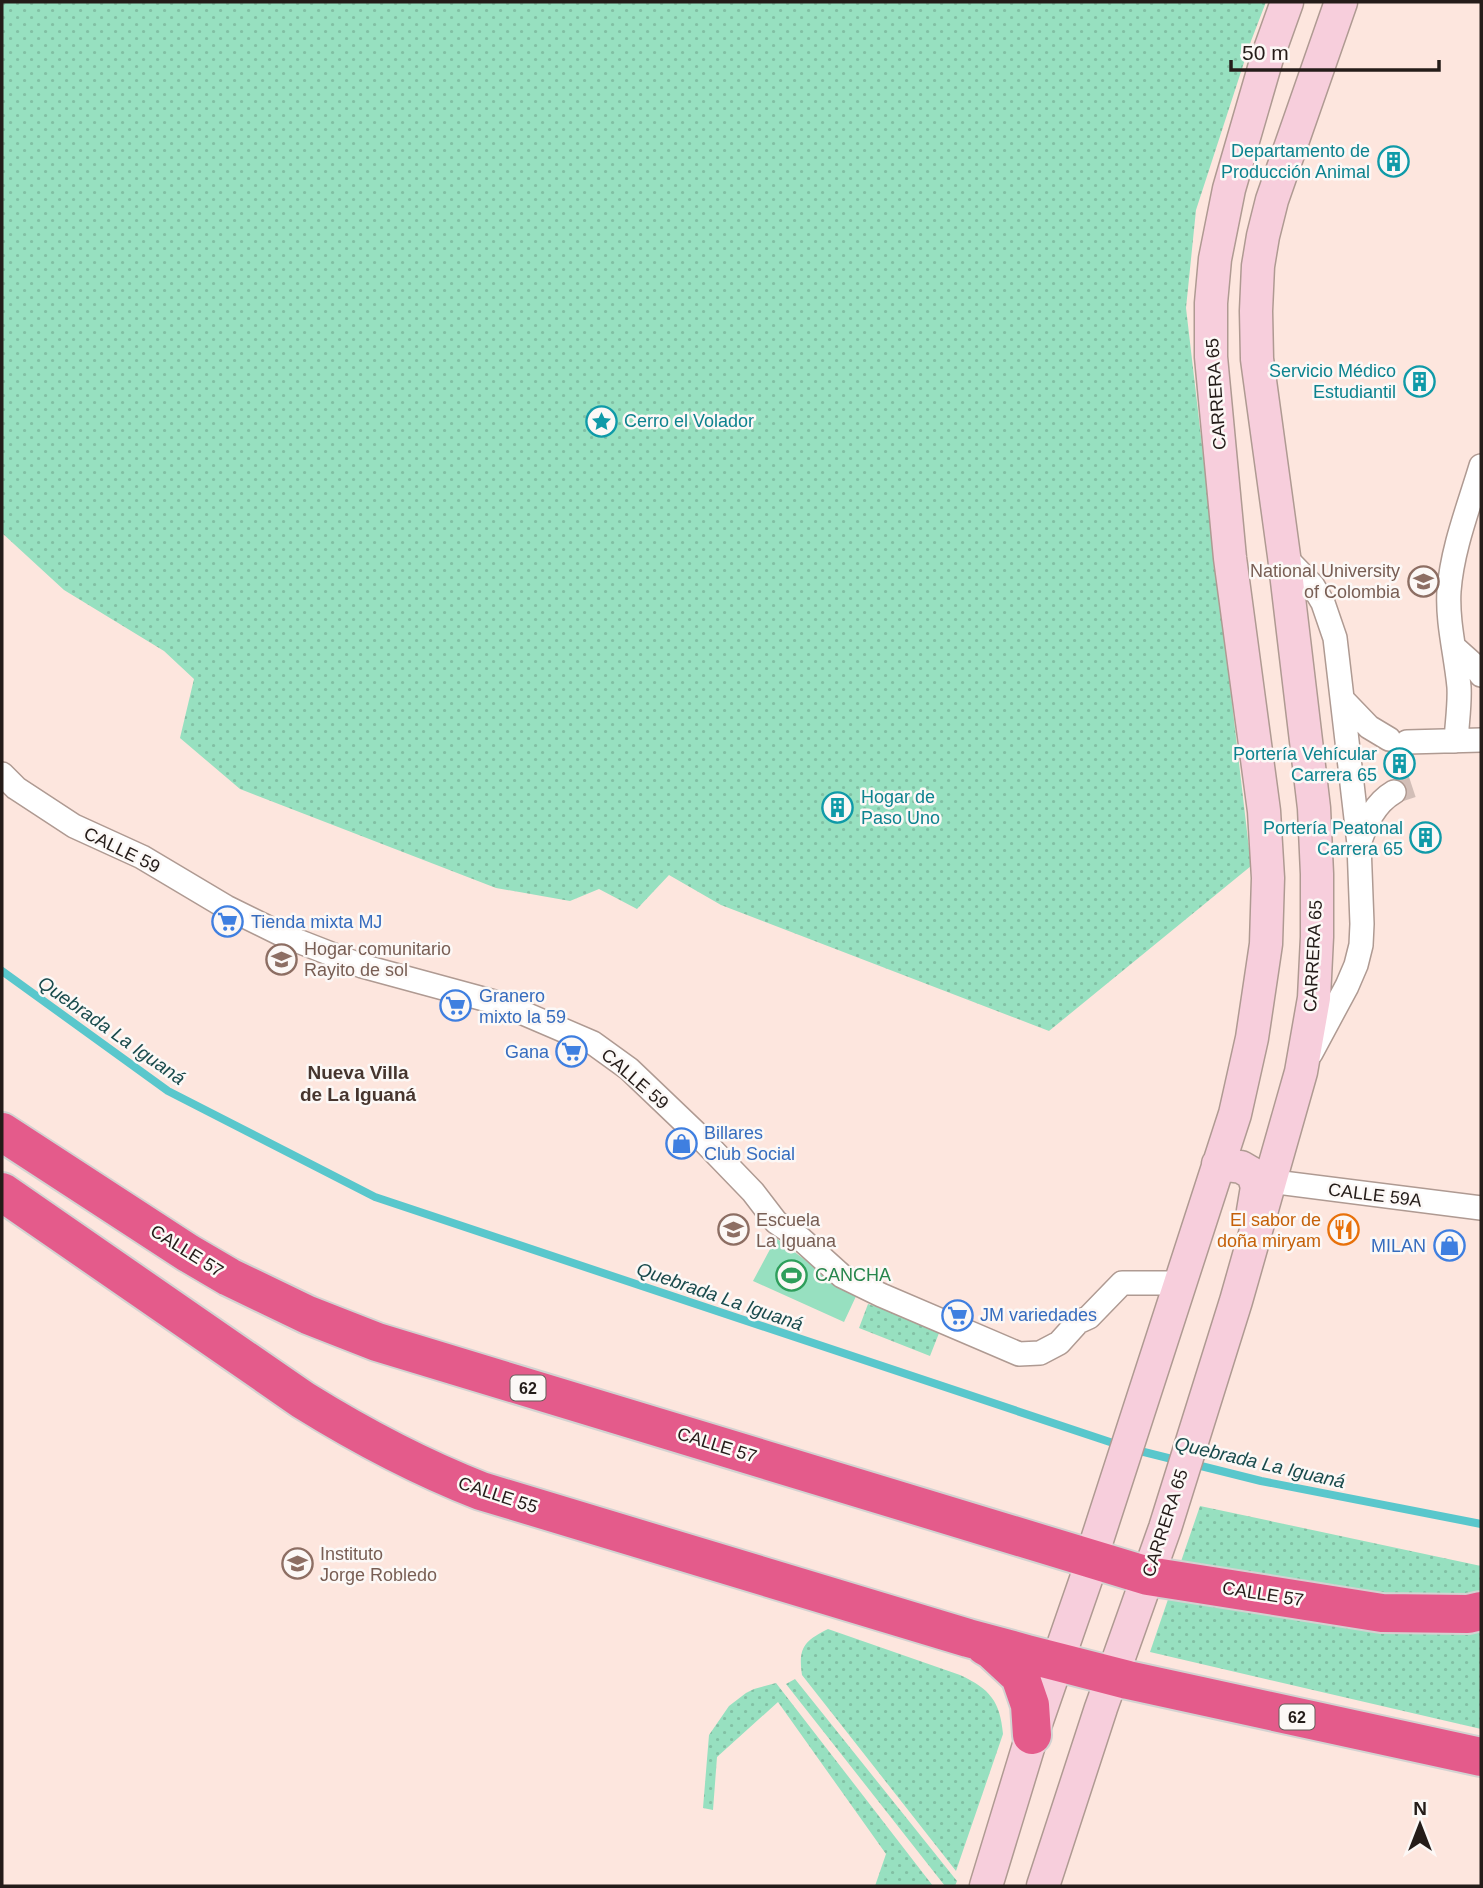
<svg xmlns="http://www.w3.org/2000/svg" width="1483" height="1888" font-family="Arial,sans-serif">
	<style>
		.grass { fill: #97e0c0 }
		.park { fill: url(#park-dots) }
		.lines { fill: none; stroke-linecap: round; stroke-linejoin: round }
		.stream { stroke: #59c7cc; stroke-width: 8 }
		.street-tunnel { stroke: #d2beb7; stroke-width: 23; stroke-dasharray: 23 11; stroke-linecap: butt }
		.street-casing { stroke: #af9a92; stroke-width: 26 }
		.secondary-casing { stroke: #af9a92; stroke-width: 35 }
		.highway-casing { stroke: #d3d2d1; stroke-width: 42 }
		.street { stroke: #fff; stroke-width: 23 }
		.secondary { stroke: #f7cedc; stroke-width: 32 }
		.highway { stroke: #e45b8b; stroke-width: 38 }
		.labels { text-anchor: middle; stroke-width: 5; stroke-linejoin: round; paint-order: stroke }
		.shield { fill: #fcf8f6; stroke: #655e5b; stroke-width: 2 }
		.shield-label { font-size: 16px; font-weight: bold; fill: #241c19 }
		.culture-label { font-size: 18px; fill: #0d838f; stroke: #fcf8f6; text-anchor: end }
		.street-label { font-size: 18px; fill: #241c19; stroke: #fcf8f6 }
		.education-label { font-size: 18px; fill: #785e54; stroke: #fcf8f6; text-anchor: start }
		.shop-label { font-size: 18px; fill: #366cbe; stroke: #fcf8f6; text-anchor: start }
		.food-label { font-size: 18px; fill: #c56008; stroke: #fcf8f6; text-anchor: end }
		.leisure-label { font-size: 18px; fill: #27864d; stroke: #fcf8f6; text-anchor: start }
		.water-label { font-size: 19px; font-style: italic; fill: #1a4b4d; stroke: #fcf8f6 }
		.neighbourhood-label { font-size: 19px; font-weight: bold; fill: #46352e; stroke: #fcf8f6 }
	</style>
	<defs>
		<pattern id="park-dots" width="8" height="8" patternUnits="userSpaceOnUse" patternTransform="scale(1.75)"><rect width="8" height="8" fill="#97e0c0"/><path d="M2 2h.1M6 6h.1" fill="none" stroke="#82c0a4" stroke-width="1.8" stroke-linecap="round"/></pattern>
	</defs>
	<rect width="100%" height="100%" fill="#fde6de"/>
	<path class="grass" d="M776,1238l41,31 41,23 -14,30 -91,-41z"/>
	<path class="park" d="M2,2h1264l-15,39 -55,169 -10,98 65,558 -202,165 -328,-126 -52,-30 -32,34 -38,-20 -29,12 -74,-13 -256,-99 -60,-51 14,-59 -30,-28 -100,-61 -62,-57z
		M868,1304l73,24 -11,28 -71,-28z
		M1200,1506l281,60v163l-331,-77z
		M828,1629l132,46c30,14 40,26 43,59l-47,137 -154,-196c-4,-27 2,-34 26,-46z
		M795,1679l162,202 -2,5h-10l-159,-202z
		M776,1683l157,203h-58l11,-32 -108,-152 -61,55 -4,53 -10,-2 6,-73 20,-29 17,-13 8,-4z"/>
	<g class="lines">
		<path class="stream" d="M2,971l166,120 207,106 744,248
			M1132,1449l48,12
			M1193,1464l68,17 220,43"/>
		<path class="street-tunnel" d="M1394,792l18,-6"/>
		<defs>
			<path id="street" d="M1284,556l29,30 10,17 12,35 24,206 3,80 -1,21 -5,20 -9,21 -36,67
				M1455,648l19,17 7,10
				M1343,700l26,27 20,12
				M1456,741c1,-18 4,-37 3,-54 -3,-32 -12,-65 -10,-96 3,-42 20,-85 32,-125
				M1407,742l74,-2
				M2,774l14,14 58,38 68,31 84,50 59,29 77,30 140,38 91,39 36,26 67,64 57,59 23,30 25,17 41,37 39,19 138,59 21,-1 19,-10 19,-21 11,-5 33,-34h57
				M1359,844c7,-21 16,-41 35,-52
				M1268,1181l213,27"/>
			<path id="secondary" d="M1218,1164l23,3 12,7 4,13 -4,24
				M986,1886l46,-151 61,-176 4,-19 138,-426 17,-76 14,-94 2,-66 -4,-67 -34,-253 -19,-201v-54l4,-44 14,-70 38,-131 20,-56
				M1043,1886l58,-178 64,-180 71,-227 65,-229 13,-74 3,-61v-63l-3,-66 -30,-252 -27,-197 -1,-48 2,-45 5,-30 9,-36 69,-198"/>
			<path id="highway" d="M2,1132l186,121 41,24 79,38 69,27 771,234 234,37 86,1 13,-3
				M2,1192l301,208c58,36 114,66 178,91l487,147 59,16 101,26 353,77
				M985,1646l7,4 28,26 10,29 2,30"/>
		</defs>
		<use href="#street" class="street-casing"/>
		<use href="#secondary" class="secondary-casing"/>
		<use href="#highway" class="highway-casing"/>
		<use href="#street" class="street"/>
		<use href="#secondary" class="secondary"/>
		<use href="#highway" class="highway"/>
	</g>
	<defs>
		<symbol id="building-ring" viewBox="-11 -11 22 22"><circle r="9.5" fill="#fcf8f6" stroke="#0f9aa8" stroke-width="1.5"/><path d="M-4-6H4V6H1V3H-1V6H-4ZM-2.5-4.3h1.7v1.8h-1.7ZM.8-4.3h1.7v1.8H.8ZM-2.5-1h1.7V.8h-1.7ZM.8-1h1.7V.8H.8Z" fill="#0f9aa8"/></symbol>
		<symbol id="sight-ring" viewBox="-11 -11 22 22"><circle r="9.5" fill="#fcf8f6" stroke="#0f9aa8" stroke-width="1.5"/><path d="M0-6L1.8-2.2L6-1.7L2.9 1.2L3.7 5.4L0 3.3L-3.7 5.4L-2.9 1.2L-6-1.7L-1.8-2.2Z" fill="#0f9aa8"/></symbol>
		<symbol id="university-ring" viewBox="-11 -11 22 22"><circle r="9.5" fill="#fcf8f6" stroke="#8d6e63" stroke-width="1.5"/><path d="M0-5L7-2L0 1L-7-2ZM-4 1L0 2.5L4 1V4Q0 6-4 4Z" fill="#8d6e63"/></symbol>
		<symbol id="supermarket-ring" viewBox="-11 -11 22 22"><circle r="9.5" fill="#fcf8f6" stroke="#3f7fe0" stroke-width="1.5"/><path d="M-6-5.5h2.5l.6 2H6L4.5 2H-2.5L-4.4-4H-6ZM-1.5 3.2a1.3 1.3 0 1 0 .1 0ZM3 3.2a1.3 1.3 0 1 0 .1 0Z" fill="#3f7fe0"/></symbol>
		<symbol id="school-ring" viewBox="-11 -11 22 22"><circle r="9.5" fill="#fcf8f6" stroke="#8d6e63" stroke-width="1.5"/><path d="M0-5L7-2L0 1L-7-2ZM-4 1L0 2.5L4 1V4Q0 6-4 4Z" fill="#8d6e63"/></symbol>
		<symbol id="shop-ring" viewBox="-11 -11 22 22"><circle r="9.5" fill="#fcf8f6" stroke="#3f7fe0" stroke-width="1.5"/><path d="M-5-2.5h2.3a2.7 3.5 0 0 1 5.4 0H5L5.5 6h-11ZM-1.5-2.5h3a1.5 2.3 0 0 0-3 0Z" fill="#3f7fe0"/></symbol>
		<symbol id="restaurant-ring" viewBox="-11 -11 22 22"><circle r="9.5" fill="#fcf8f6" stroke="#e8710a" stroke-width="1.5"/><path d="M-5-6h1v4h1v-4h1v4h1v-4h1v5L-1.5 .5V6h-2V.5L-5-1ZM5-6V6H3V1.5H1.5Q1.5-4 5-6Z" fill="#e8710a"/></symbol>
		<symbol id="stadium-ring" viewBox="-11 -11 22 22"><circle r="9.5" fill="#fcf8f6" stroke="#2e9e5b" stroke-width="1.5"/><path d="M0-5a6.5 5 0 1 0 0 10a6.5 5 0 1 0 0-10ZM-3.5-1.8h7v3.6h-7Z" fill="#2e9e5b"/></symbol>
	</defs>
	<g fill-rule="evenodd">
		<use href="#building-ring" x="1376" y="144" width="35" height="35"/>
		<use href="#building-ring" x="1402" y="364" width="35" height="35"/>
		<use href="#sight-ring" x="584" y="404" width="35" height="35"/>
		<use href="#university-ring" x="1406" y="564" width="35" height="35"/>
		<use href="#building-ring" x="1382" y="746" width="35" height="35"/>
		<use href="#building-ring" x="820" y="790" width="35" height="35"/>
		<use href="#building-ring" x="1408" y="820" width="35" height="35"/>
		<use href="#supermarket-ring" x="210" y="904" width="35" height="35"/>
		<use href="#school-ring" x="264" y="942" width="35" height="35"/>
		<use href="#supermarket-ring" x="438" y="988" width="35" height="35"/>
		<use href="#supermarket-ring" x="554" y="1034" width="35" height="35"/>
		<use href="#shop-ring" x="664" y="1126" width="35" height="35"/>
		<use href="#school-ring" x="716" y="1212" width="35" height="35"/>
		<use href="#restaurant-ring" x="1326" y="1212" width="35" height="35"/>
		<use href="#shop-ring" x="1432" y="1228" width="35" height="35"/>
		<use href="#stadium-ring" x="774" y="1258" width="35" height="35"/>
		<use href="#supermarket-ring" x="940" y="1298" width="35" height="35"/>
		<use href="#school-ring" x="280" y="1546" width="35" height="35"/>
	</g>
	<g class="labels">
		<g class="shield">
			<rect x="510.5" y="1375.5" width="35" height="25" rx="5"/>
			<rect x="1279.5" y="1704.5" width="35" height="25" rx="5"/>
		</g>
		<g class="shield-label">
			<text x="528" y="1394">62</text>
			<text x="1297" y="1723">62</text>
		</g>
		<g class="culture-label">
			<text x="1370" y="157">Departamento de<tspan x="1370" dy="21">Producción Animal</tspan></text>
			<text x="1396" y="377">Servicio Médico<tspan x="1396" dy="21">Estudiantil</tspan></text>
			<text x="624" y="427" text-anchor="start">Cerro el Volador</text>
			<text x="1377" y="760">Portería Vehícular<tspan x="1377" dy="21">Carrera 65</tspan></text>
			<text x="861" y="803" text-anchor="start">Hogar de<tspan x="861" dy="21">Paso Uno</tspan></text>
			<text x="1403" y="834">Portería Peatonal<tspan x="1403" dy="21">Carrera 65</tspan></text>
		</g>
		<g class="street-label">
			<text transform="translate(1216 394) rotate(-94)" y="6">CARRERA 65</text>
			<text transform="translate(122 850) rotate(26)" y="6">CALLE 59</text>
			<text transform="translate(1313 956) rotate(-87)" y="6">CARRERA 65</text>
			<text transform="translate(635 1079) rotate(41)" y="6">CALLE 59</text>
			<text transform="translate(1375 1195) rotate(7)" y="6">CALLE 59A</text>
			<text transform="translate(187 1251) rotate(32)" y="6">CALLE 57</text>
			<text transform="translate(717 1445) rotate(17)" y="6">CALLE 57</text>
			<text transform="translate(498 1495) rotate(18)" y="6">CALLE 55</text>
			<text transform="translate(1165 1523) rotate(-72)" y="6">CARRERA 65</text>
			<text transform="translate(1263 1594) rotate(9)" y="6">CALLE 57</text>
		</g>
		<g class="education-label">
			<text x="1400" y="577" text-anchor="end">National University<tspan x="1400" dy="21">of Colombia</tspan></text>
			<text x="304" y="955">Hogar comunitario<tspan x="304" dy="21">Rayito de sol</tspan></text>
			<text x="756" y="1226">Escuela<tspan x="756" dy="21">La Iguana</tspan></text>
			<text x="320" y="1560">Instituto<tspan x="320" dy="21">Jorge Robledo</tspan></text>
		</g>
		<g class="shop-label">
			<text x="251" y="928">Tienda mixta MJ</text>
			<text x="479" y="1002">Granero<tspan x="479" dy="21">mixto la 59</tspan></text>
			<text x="549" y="1058" text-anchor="end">Gana</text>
			<text x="704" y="1139">Billares<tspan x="704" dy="21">Club Social</tspan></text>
			<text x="1426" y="1252" text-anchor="end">MILAN</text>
			<text x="980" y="1321">JM variedades</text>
		</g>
		<g class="food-label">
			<text x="1321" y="1226">El sabor de<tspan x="1321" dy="21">doña miryam</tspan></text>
		</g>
		<g class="leisure-label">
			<text x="815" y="1281">CANCHA</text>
		</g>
		<g class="water-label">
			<text transform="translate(112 1030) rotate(35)" y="7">Quebrada La Iguaná</text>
			<text transform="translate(720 1296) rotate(19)" y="7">Quebrada La Iguaná</text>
			<text transform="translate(1260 1462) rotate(13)" y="7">Quebrada La Iguaná</text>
		</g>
		<g class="neighbourhood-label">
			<text x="358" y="1079">Nueva Villa<tspan x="358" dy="22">de La Iguaná</tspan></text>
		</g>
	</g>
	<rect width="1483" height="1888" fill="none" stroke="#241c19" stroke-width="7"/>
	<g transform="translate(1420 1825)" stroke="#fcf8f6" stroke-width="5" paint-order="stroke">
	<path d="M0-5L12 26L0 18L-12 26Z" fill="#241c19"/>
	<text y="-10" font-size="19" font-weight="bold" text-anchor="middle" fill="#241c19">N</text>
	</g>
	<path d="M1231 60v10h208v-10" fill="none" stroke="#241c19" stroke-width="3.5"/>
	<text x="1242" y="60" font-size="21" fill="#241c19" stroke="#fcf8f6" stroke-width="5" paint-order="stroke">50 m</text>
</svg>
